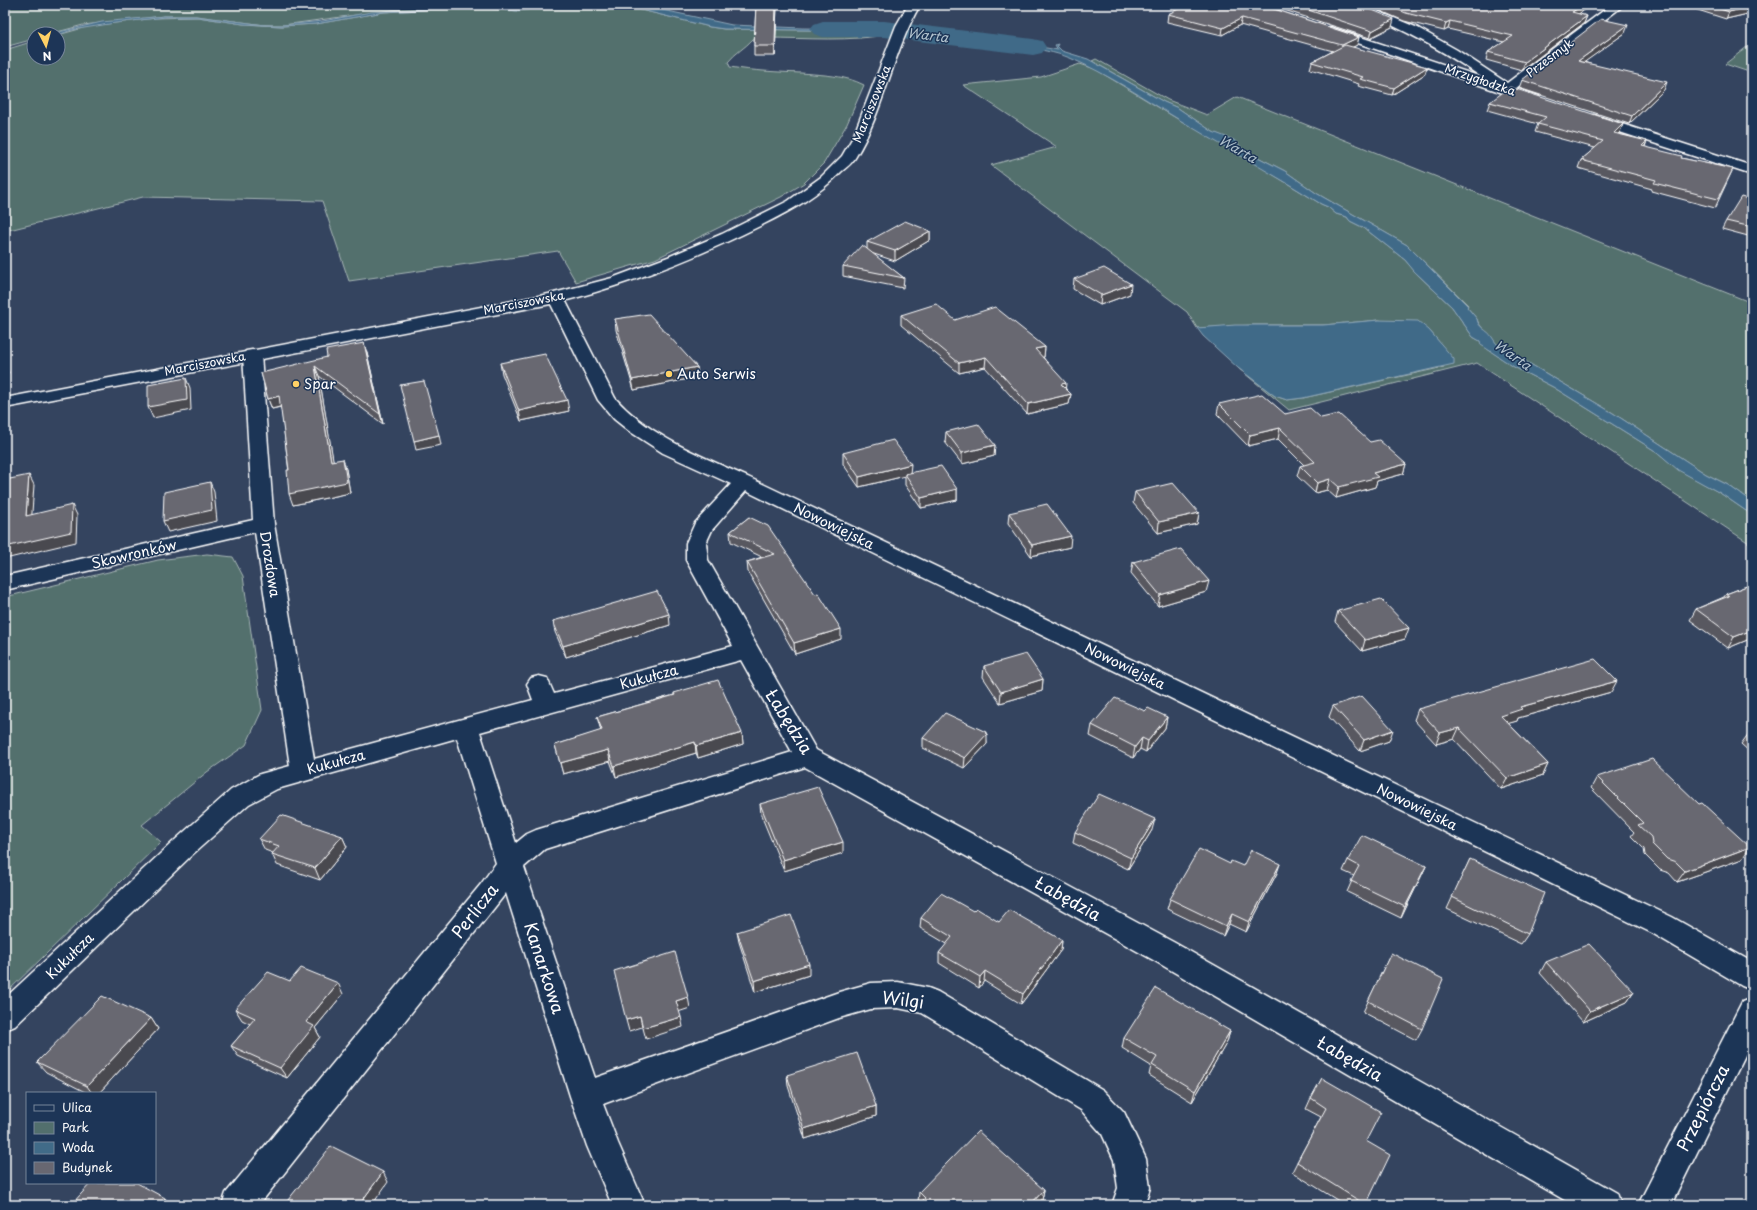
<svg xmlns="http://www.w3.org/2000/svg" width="1757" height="1210" font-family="'Playpen Sans',sans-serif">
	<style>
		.green { fill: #526f6d; stroke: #a8b7b6 }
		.water { fill: #416b88; stroke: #8da6b8 }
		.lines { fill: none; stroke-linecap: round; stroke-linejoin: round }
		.river { fill: #416b88; fill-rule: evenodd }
		.street-casing { stroke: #fff; stroke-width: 3 }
		.secondary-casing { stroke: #fff; stroke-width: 3 }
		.street { fill: #1d3557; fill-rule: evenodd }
		.secondary { fill: #1d3557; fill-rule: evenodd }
		.wall { fill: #595961; stroke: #fff }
		.shaded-wall { fill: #49484f; stroke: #fff }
		.building { fill: #686771; stroke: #fff }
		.poi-dot { fill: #ffd166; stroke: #1d3557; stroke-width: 1.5 }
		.labels { text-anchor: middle; stroke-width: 3; stroke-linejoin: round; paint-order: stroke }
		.far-street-label { font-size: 12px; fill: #fff; stroke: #1d3557 }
		.far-water-label { font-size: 13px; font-style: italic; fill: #b3c4cf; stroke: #1d3557 }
		.poi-label { font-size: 14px; fill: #fff; stroke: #1d3557; text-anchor: start }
		.street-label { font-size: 14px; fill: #fff; stroke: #1d3557 }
		.near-street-label { font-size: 17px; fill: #fff; stroke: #1d3557 }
	</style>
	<rect width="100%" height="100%" fill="#34445f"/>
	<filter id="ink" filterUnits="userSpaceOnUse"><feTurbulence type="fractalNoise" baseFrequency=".025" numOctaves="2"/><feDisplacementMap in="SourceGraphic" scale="8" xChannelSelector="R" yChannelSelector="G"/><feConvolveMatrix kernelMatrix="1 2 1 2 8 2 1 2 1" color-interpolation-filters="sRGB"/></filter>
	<g filter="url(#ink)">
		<path class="green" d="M5,5h544l-17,4 -48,-4 -92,5 -109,15h-18l-69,-9h-32l-81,9 -33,9h-16v5l-29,8z
			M559,5h62l89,22 14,2 161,2h5l2,3c-43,8 -84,4 -126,4l-13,1c-8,9 -18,14 -25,23l2,5c23,4 47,5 71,6 21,2 44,2 63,12l-17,39 -23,39 -20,20 -23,14 -126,62 -79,23 -18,-31 -209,30 -27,-80 -179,-4 -138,34v-181l29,-9v17h24v-23l32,-9 66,-8 42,-1 45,7 39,2 34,-2 68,-12 92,-5 42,4z
			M1752,43v30l-27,-9z
			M1096,59l72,41 39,15 30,-18 515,206v199l-24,-17 -22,-11 -93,-61 -115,-68c-5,-5 -20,-20 -21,-26l-10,-12 1,-2 -61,-60 -91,-52 -31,-22 -43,-22 -4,-6 -25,-11 -35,-24 -14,-6 -72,-41z
			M1080,64l15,5 81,49 57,32 88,54 7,3 8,7 11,3 3,4 14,7 41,32 13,15 34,32 21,30 7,4 6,7 28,19 39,20 104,65 22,18 41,23 32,22v30l-275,-182 -188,47 -51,-42 37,28 12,4 16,-2 141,-31 -5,-25 -10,-12 -50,-10 -56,5h-70l-56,3 -10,-16 -196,-147 66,-18 -94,-62 78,-8z
			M207,554l26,3 10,19 19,134 -16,35 -39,27 -65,53 19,17 -156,152v-397l153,-37z"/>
		<path class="water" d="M484,5l36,4 39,-4 -41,6 -42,-4 -92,5 -68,12 -34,2 -39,-2 -45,-7h-32l-51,6 -43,7 -14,5 -8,-1 52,-12 62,-6h32l69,9h18l40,-4 48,-9z
			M621,5h19l92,20 70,3 89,1 -1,2 -166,-2 -14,-2z
			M918,28l38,6 -7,6 -34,-4z
			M970,35l88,15 -3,-5 3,-1 -1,2 5,5 26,8 76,43 14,6 35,24 21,8 8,9 43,22 31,22 91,52 61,61 -1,1 10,12c1,9 11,11 15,18 2,3 3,5 6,8l115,68 93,61 22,11 24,17v13l-32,-22 -42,-23 -21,-18 -104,-65 -39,-20 -33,-22 -1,-4 -7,-4 -21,-30 -38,-36 -9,-11 -41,-32 -14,-7 -3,-4 -11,-3 -8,-7 -7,-3c-47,-30 -96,-56 -143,-85 -35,-21 -70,-45 -108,-61 -27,-11 -77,-15 -107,-16z
			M1379,320l39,1 11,9 25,29v5l-151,34 -16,2 -12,-4 -37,-28 -35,-32 -6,-8 38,-3h88z"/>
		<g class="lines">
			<path class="river" d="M823,21h61l149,18 9,2 4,6 -4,6 -9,2 -149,-18h-61l-9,-3 -4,-5 4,-5z"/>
			<defs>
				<path id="street" d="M1347,5h16l55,23 39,22 50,33 104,-78h13l-113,87h-8c-48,-35 -98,-64 -154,-85z
					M556,293l6,2 2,3 51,100c36,40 87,58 135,80l922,439 80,45v28l-10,-4 -90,-53 -906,-442 -34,39 -6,13 2,17 108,190 359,193 442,250 4,12h-48l-418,-244 -350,-194 -260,82 -21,18 71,211 244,-86 32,-9 27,-1 30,6 10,4 165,98 21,22 22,47 4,29 -6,17h-32l6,-17 -4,-28 -12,-26 -21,-24 -159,-97 -24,-5 -27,1 -32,9 -236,86 15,39 27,62h-33l-25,-59 -17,-50 -64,-203 -247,312h-37l4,-12 255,-309 15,-21 -39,-125 -180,51 -28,15 -56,50 -178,172 -10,4v-32l170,-158 56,-50 29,-16 30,-8 -35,-234 -250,58v-14l248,-56 -10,-165 3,-4 6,-1 6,1 3,4 13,169 40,235 219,-59 -6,-16 4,-6 8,-2 8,2 7,16 179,-48 -47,-86v-17l9,-20 36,-39 -68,-31 -34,-22 -15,-12 -16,-19 -50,-102 2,-3zM741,660l51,92 -256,78 -9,4 -11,9 -36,-111z
					M1752,998v43l-81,164h-33l104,-203z"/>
				<path id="secondary" d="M908,5h12c-28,48 -36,107 -65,153 -3,5 -8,9 -13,13 -23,24 -50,39 -80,54 -66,33 -134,60 -206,78l-551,105v-10l549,-105 58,-15 56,-21 54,-23 66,-33 33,-24 21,-21 11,-19 43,-111z
					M1330,27l209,69 1,3 -1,3h-10l-203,-70 -2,-2 2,-2z
					M1594,115l158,51v9l-163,-53 -2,-3 2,-3z"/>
			</defs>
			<use href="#street" class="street-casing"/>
			<use href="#secondary" class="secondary-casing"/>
			<use href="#street" class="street"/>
			<use href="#secondary" class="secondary"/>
		</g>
		<path class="wall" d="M756,5h21l-2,51h-21v-10z
			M1176,5h86l97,32 -2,8 -5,2 73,27 -33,21 -34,-9 1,-2 -49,-15 2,-7 21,-11 -93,-26 -18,10 -55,-13 1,-8 14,-6 -6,-2z
			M1269,5h91l32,22 -22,11z
			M1367,5h224l-12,9 8,2 -3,7 -62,47 -36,-10 2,-8 16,-10 -56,-13 -4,2 -40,-10z
			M1682,5h70v8l-26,6z
			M1625,33l-41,29 80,28 -35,34 -110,-36 3,-8z
			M1490,102l133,22 -3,8 -2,2 29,7 -2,6 36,11 52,11 -18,39 -64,-17 1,-2 -74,-21 3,-8 14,-12 -60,-16 3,-8 -51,-14z
			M1752,200v28l-4,8 -26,-7 4,-8z
			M930,231v9l-35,21 -24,-8 33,25 -1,10 -60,-12v-10l24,-16v-8z
			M1074,279l56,15 -30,11 -27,-16z
			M901,315l54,5 90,27 -1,10h-1l23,32 5,5 -2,10 -42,10 -42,-47 -26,6 -58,-48z
			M615,319l82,48 1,10 -64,13 -18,-60z
			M367,353l16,71 -64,-48 14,85 13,8 4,24 -57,12 -12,-98 -9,2 -4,-10 -7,-26z
			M500,363l69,48 -48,10 -19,-47z
			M1219,404l66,10 36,4 49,24 36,22 -3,10 -26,7 -2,6 -39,11 -9,-8 -12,3 -18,-17 3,-10 4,-1 -26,-26 -30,7 -31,-32z
			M946,432l49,13 -1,11 -32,8 -17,-22z
			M843,453l67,20 47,16v11l-36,8 -16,-23v-9l-46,11 -16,-23z
			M1135,492l64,21 -2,11 -39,9 -25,-30z
			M1009,513l61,34 -39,9 -23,-33z
			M749,517l92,122 -46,15 -47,-82 -1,-10 15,-5 -31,-15 -1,-10z
			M1133,562l73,30 -48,14 -27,-33z
			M1752,584v54l-24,10 -38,-28 6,-11 28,-12 2,-3z
			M1338,611l67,28 -43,12 -27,-29z
			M553,621l117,4 -104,32 -11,-25z
			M984,666l59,13 -1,12 -42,12 -17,-26z
			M1611,692l-93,26 -1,3 -9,2 40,41 -5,11 -42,14 -47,-50 -18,5 -22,-24 4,-11z
			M674,693l68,40 1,11 -45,14 -2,-5 -80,24 -6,-16 -47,13 -8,-29 46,-14 -4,-14 77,-22z
			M1333,706l56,35 -29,10 -31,-34z
			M1145,711l22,6 -2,11 -19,24 -6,-3 -7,9 -43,-22 2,-11z
			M1752,732v22l-11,-10 8,-11z
			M986,734l1,10 -23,24 -41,-20v-10z
			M1597,777l145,82 -65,23 -8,-9 -9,-3 -15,-15 -1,-6 -13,-13 3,-4 -43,-44z
			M760,804l83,49 -59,18 -23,-56z
			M1152,830l-24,39 -55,-26 2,-11z
			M342,836l5,11 -27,33 -43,-15 -5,-11 1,-1 -8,-3 -6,-11z
			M1470,859l58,75 -7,10 -74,-35z
			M1348,860l78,6 -25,52 -54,-26 7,-16 -11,-5z
			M1230,864l47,9 -31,59 -17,-8 -6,12 -56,-27 3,-10z
			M973,911l26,11 63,18 -1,10 -40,54 -37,-23 -5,7 -40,-25v-10l8,-9 -27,-16 1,-10z
			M737,932l72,43 -54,17 -16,-50z
			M1391,953l31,76 -6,11 -53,-28z
			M1546,962l88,30 -7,10 -44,20 -43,-49z
			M290,981l53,13 -28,34 5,9 -33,41 -49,-22 -7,-10 19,-22 -8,-4 -7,-11z
			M151,1018l7,11 -59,64h-12l-41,-21 -9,-10z
			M1230,1031l-3,11 -35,60 -43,-27 2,-9 -29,-18 2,-10z
			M787,1075l89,31v10l-71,23 -17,-53z
			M1322,1078l44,127h-21l-53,-33 5,-10 24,-45 -15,-8 5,-11z
			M1044,1190l-2,10 -122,3 -2,-1 1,-10z"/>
		<path class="shaded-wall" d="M776,5h1l-2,51v-10z
			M1583,5h8l-21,15 2,-8z
			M1752,6v7l-26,6 3,-7z
			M1587,16l-3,7 -62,47 3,-8z
			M1242,18l-2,7 -18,10 1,-7z
			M1394,19l-2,8 -22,11 2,-7z
			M1450,21l-2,8 -4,2 2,-8z
			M1628,25l-3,8 -50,36 3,-8z
			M1359,37l-2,8 -16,8 1,-8z
			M1427,67l-2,7 -33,21 2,-7z
			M1667,82l-3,8 -35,34 3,-8z
			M1623,124l-3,8 -9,9 3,-8z
			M1647,141l-4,9 -1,-4z
			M930,231v9l-35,21v-10z
			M1131,284l-1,10 -30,11 1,-10z
			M364,343l3,10 16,71 -3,-10z
			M1045,347l-1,10 -10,2 1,-10z
			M986,357l-1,10 -26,6v-10z
			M5,365l4,8 -4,1z
			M315,366l4,10 16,95 -4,-10z
			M697,367l1,10 -64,13 -2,-10z
			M186,378l4,10 1,22 -38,8 -5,-11z
			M1066,383l-1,10 -4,-9z
			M1071,394l-2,10 -42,10 1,-10z
			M279,396l4,10 -11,3 -4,-10z
			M567,400l2,11 -48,10 -2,-10z
			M1280,428l-2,11 -30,7 2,-11z
			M439,435l2,10 -25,5 -2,-9z
			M995,445l-1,11 -32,8v-11z
			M343,459l3,10 4,24 -57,12 -4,-11z
			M911,464l-1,10h-5v2l-46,11v-10z
			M1406,464l-3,10 -26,7 -2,6 -39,11 3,-11 34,-14z
			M29,475l5,10 -3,41 -5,-10z
			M1330,479l-3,11 -12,3 2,-10z
			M210,482l4,10 3,29 -49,11 -5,-11z
			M957,489v11l-36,8v-10z
			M72,505l5,10 -1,27 -71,17v-12z
			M1199,513l-2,11 -39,9 1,-11z
			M1071,536l-1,11 -39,9 1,-11z
			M1209,581l-3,11 -48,14 2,-11z
			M669,614l1,11 -104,32 -3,-11z
			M1409,628l-4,11 -43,12 3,-11z
			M841,629v10l-46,15 -1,-11z
			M1752,630v8l-24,10 6,-11z
			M1043,679l-1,12 -42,12 1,-11z
			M1617,681l-6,11 -93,26 -1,3 -21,6 5,-11 19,-9z
			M1167,717l-2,11 -19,24 2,-11z
			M1459,728l-5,11 -18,5 4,-11z
			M1393,730l-4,11 -29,10 4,-11z
			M986,732v4l1,-2v10l-23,24 1,-10z
			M742,733l1,11 -45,14 -2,-12z
			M1142,738l-2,11 -7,9 2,-11z
			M695,742l1,11 -80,24 -2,-11z
			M608,750l2,11 -47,13 -3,-11z
			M1548,764l-5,11 -42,14 6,-11z
			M1155,819l-3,11 -24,39 3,-11z
			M342,836l5,11 -27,33 -5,-12z
			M843,842v11l-59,18 -1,-11z
			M1750,847l-8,12 -65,23 8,-11z
			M1280,864l-3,9 -31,59 3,-10z
			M1426,866l-5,11 -20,41 4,-11z
			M1232,914l-3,10 -6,12 3,-10z
			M1062,940l-1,10 -40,54 2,-10z
			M809,964v11l-54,17 -1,-11z
			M985,971l-1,10 -5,7 1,-11z
			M338,983l5,11 -28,34 5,9 -33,41 -7,-10 26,-46z
			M1634,992l-7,10 -44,20 7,-11z
			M688,997l2,11 -12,4 -2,-11z
			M640,1016l2,11 -13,4 -3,-11z
			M681,1017l2,10 -37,12 -3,-11z
			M151,1018l7,11 -59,64h-7l-5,-7z
			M1230,1031l-3,11 -35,60 3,-11z
			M876,1106v10l-71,23 -1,-10z
			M383,1172l5,10 -16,23h-13z
			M1044,1190l-2,10 -5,5h-7z
			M165,1198l5,7h-10z"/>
		<path class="building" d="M756,5h20l-1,41h-21z
			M1187,5h75l97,32 -17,8 -100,-27 -19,10 -55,-14z
			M1293,5h67l34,14 -22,12z
			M1387,5h196l-11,7 15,4 -62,46 -37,-10 25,-16 -63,-15 -4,2 -40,-10z
			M1708,5h44v1l-23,6z
			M1601,19l27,6 -50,36 89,21 -35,34 -110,-36z
			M1345,45l82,22 -33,21 -34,-9 3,-2 -51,-15z
			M1510,87l113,37 -9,9 33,8 -5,5 40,10 -1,2 52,11 -15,30 -64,-16 2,-3 -75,-20 22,-19 -65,-17 8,-7 -56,-15z
			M1741,197l11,3v27l-26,-6z
			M905,221l25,10 -35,20 -28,-9z
			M862,245l42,33 -61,-12z
			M1104,268l27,16 -30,11 -27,-16z
			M936,304l19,16 40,-13 50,40 -10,2 31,34 -5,1 10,10 -43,10 -42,-47 -27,6 -58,-48z
			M649,314l48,53 -65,13 -17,-61z
			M364,343l16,71 -65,-48 16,95 12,-2 4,23 -58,12 -2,-24h2l-10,-74 -11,3 -7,-26 66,-16 -1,-7z
			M545,354l22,46 -48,11 -19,-48z
			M186,378l1,22 -39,7v-22z
			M424,381l15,54 -25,6 -14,-56z
			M1262,394l23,20 25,-6 11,10 18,-4 31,28 9,-2 27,24 -33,9 5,4 -39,10 -9,-8 -13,4 -17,-17 15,-4 -35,-34 -30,7 -31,-31z
			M978,424l17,21 -33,8 -16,-21z
			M893,440l18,24 -52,13 -16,-24z
			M941,466l16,23 -36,9 -16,-24z
			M29,475l-3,41 46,-11 -1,27 -66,15v-67z
			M210,482l2,28 -49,11 1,-29z
			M1173,483l26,30 -40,9 -24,-30z
			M1047,504l24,32 -39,9 -23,-32z
			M749,517l19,9 47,68 3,-1 23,36 -47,14 -47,-81 28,-8 -45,-22z
			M1181,549l28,32 -49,14 -27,-33z
			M1752,584v46l-18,7 -38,-28 33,-13 -3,-2z
			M657,591l12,23 -106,32 -10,-25z
			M1381,599l28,29 -44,12 -27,-29z
			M1026,654l17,25 -42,13 -17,-26z
			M1595,659l22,22 -97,26 2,2 -21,7 47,48 -41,14 -48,-50 -19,5 -22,-24z
			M718,680l24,53 -46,13 -1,-4 -81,24 -6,-16 -48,13 -5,-18 47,-15 -5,-13 78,-22 -1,-2z
			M1362,696l31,34 -29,10 -31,-34z
			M1115,698l30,13 3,-3 19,9 -19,24 -6,-3 -7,9 -43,-22z
			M945,713l41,19 -1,1 2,1 -22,24 -42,-20z
			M1752,732v4l-3,-3z
			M1652,759l47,45 3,-1 48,44 -65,24 -9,-9 -9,-3 -15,-15 -1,-7 -13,-12 5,-2 -46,-46z
			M818,787l25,55 -60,18 -23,-56z
			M1099,794l56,25 -24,39 -56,-26z
			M281,815l61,21 -27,32 -43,-14 7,-8 -20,-7z
			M1362,835l64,31 -21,41 -54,-26 8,-15 -11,-6z
			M1199,849l31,15 1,-3 12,5 8,-16 29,14 -31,58 -17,-8 -6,12 -56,-27z
			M1470,859l74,34 -16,41 -76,-37z
			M941,893l32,18 3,-3 23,14 10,-12 53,30 -39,54 -38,-23 -5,6 -41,-24 13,-16 -31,-19z
			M791,915l18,49 -55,17 -17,-49z
			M1589,944l45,48 -44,19 -44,-49z
			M675,952l13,45 -12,4 5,16 -38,11 -3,-12 -14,4 -12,-49z
			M1391,953l52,26 -21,50 -54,-28z
			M301,968l37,15 -32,39 8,4 -34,42 -49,-22 24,-28 -20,-9 33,-37 22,9z
			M1156,988l74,43 -35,60 -43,-26 5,-8 -33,-19z
			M102,996l49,22 -64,68 -50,-24z
			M857,1053l19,53 -72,23 -17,-54z
			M1322,1078l59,34 -15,29 24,14 -24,50 -69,-43 29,-54 -15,-10z
			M978,1131l66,59 -14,15h-112l7,-7 -6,-6z
			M331,1146l52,26 -24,33h-75z
			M91,1183h46l28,15 -5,7h-89z"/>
	</g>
	<g class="poi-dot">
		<circle cx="669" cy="374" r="4"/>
		<circle cx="296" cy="384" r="4"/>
	</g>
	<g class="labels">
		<g class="far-street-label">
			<text transform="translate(1550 58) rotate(-37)" y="4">Przesmyk</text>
			<text transform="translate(1480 80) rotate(19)" y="4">Mrzygłodzka</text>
			<text transform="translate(872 104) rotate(-68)" y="4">Marciszowska</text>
			<text transform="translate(524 303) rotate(-11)" y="4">Marciszowska</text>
			<text transform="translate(205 364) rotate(-11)" y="4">Marciszowska</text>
		</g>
		<g class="far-water-label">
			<text transform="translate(928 35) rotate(7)" y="5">Warta</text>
			<text transform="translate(1238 149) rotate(30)" y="5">Warta</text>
			<text transform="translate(1513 355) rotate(35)" y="5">Warta</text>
		</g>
		<g class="poi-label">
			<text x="677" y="379">Auto Serwis</text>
			<text x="304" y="389">Spar</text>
		</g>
		<g class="street-label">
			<text transform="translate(834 526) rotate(26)" y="5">Nowowiejska</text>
			<text transform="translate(134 554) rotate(-13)" y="5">Skowronków</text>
			<text transform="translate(270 564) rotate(81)" y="5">Drozdowa</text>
			<text transform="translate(1125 666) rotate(26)" y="5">Nowowiejska</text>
			<text transform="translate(649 677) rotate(-15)" y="5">Kukułcza</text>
			<text transform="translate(336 762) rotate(-15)" y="5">Kukułcza</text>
			<text transform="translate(1417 807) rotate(26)" y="5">Nowowiejska</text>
			<text transform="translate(70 956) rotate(-44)" y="5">Kukułcza</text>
		</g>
		<g class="near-street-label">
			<text transform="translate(789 722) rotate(58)" y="6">Łabędzia</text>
			<text transform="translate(1068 899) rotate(29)" y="6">Łabędzia</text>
			<text transform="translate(475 911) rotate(-52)" y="6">Perlicza</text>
			<text transform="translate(544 968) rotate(72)" y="6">Kanarkowa</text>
			<text transform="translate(903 1000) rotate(7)" y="6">Wilgi</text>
			<text transform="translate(1350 1059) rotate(30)" y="6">Łabędzia</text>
			<text transform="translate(1703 1108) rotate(-63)" y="6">Przepiórcza</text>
		</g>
	</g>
	<rect width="1757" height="1210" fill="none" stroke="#1d3557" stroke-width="20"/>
	<rect x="10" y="10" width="1737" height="1190" fill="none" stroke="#fff" stroke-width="1.5" filter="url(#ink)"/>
	<rect x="26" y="1092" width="130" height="92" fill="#1d3557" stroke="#77869a"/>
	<rect x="34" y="1105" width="20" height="6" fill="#1d3557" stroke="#77869a"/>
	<text x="62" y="1112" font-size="12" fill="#ffffff">Ulica</text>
	<rect x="34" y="1122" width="20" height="12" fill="#526f6d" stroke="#77869a"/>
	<text x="62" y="1132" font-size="12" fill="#ffffff">Park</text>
	<rect x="34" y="1142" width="20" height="12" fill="#416b88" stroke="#77869a"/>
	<text x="62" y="1152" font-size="12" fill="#ffffff">Woda</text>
	<rect x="34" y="1162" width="20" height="12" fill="#686771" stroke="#77869a"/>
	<text x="62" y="1172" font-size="12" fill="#ffffff">Budynek</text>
	<g transform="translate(46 46) rotate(174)"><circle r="19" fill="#1d3557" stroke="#77869a"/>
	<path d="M0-3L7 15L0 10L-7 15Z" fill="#ffd166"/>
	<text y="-6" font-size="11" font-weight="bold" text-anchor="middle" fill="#ffffff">N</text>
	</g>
</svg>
